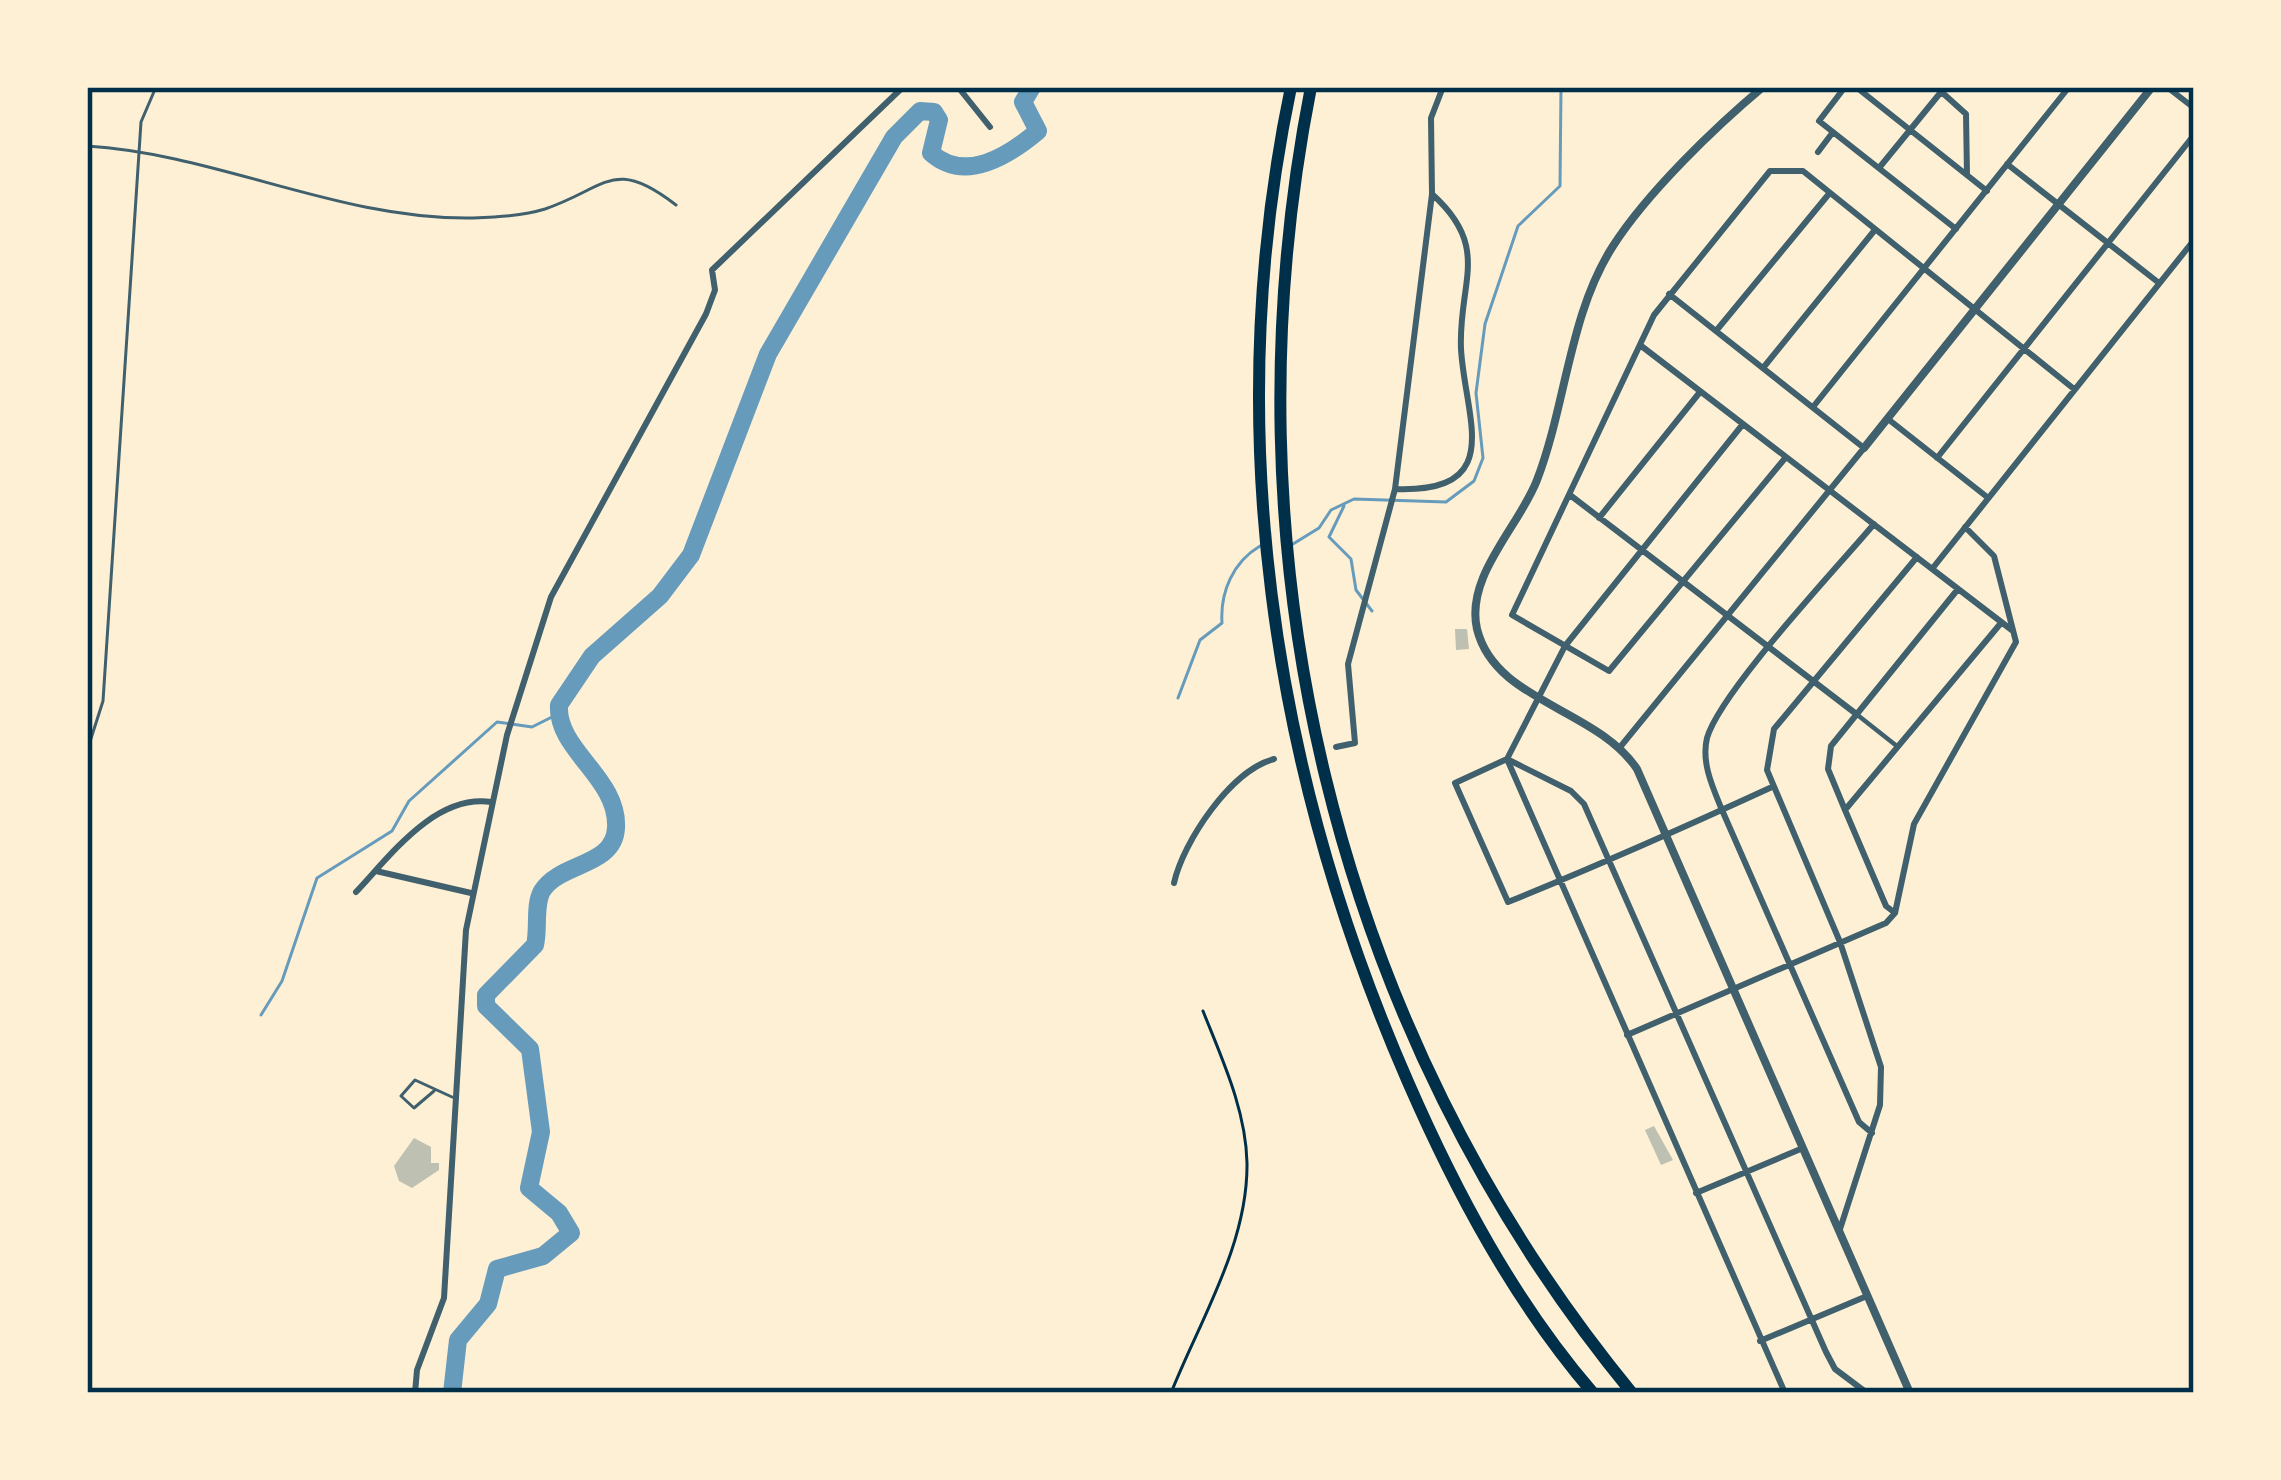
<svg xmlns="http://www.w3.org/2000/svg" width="2281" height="1480" font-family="Barlow,sans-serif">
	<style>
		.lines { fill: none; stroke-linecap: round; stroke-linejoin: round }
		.stream { stroke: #669bbc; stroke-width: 3 }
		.river { stroke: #669bbc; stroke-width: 18 }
		.building { fill: #bec0b2 }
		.path { stroke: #003049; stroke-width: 3 }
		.service { stroke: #3f606c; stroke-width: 3 }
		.pedestrian { stroke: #3f606c; stroke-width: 4.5 }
		.minor { stroke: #3f606c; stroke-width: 6 }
		.tertiary { stroke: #3f606c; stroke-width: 8 }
		.motorway { stroke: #003049; stroke-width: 12 }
		.neatline { fill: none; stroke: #003049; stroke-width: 4.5 }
	</style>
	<rect width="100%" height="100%" fill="#fdf0d5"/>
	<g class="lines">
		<path class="stream" d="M1344,506l-15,31 22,22 5,31 16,21
			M1293,544l26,-16 12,-18 23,-11 92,3 28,-21 9,-23 -7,-65 9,-69 33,-98 42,-40 1,-99
			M1178,698l22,-58 22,-17c-2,-31 11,-61 38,-77
			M261,1015l21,-34 35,-103 75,-47 17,-30 88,-79 35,5 26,-13"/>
		<path class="river" d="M452,1393l6,-53 30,-36 9,-35 46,-13 28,-23 -12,-20 -30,-25 12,-56 -11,-83 -44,-43v-11l49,-50c4,-16 -1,-40 7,-54 18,-29 72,-24 74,-63 3,-50 -60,-78 -57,-123l33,-49 68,-60 31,-41 77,-201 126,-217 26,-26 14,1 5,8 -8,33c34,30 76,4 107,-22l-15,-29 9,-15"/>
	</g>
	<path class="building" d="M1455,629h12l2,20 -13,1z
		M1654,1126l19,34 -12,5 -16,-35z
		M414,1138l17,9v16h8v7l-27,18 -13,-7 -5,-15z"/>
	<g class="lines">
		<path class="path" d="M1171,1393c29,-73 77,-149 76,-230 -1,-53 -25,-104 -44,-152"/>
		<path class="service" d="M87,146c131,8 252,74 385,72 24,-1 50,-2 73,-9 62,-21 68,-53 131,-4
			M87,751l16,-50 38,-579 15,-35
			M434,1091l-20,17 -13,-12 14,-16 37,17"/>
		<path class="pedestrian" d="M1855,713l43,34"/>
		<path class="minor" d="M958,87l32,40
			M1845,87l-26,34 137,108
			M1856,87l131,104
			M1936,87l30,27 1,61
			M2167,87l27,21
			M1818,152l15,-20
			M2007,164l152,119
			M1879,168l62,-76
			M1716,331l112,-136
			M1640,345l373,286
			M1763,368l111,-137
			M1813,407l256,-320
			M1888,419l99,78
			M1743,424l-178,222 -58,113 278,634
			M1786,457l-177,214 -97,-56 142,-300 116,-144h33l271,218
			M1937,458l257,-323
			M1395,489c112,4 70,-70 66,-140 -3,-67 31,-101 -29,-155
			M1570,495l285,218
			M1599,518l101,-126
			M1932,569l262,-329
			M1621,746l243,-298 -195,-154
			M1336,747l19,-4 -7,-79 47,-175 37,-295 -1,-76 12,-31
			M1772,787c-87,40 -175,79 -264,115l-53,-119 52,-24 64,32 13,13 242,548 9,17 32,24
			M1845,810l-17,-41 3,-23 127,-157
			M376,871l95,22
			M1174,883c9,-41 57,-113 100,-124
			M356,892c35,-37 79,-98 135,-90
			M1895,913l-9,-7 -41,-96 156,-187
			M1627,1035l259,-112 9,-10 19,-89 102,-182 -22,-86 -29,-29
			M1872,1133l-13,-11 -137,-312c-9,-22 -21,-47 -15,-72 13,-46 130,-170 167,-214
			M1696,1193l107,-45
			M1840,1229l40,-124 1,-38 -41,-125 -73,-172 7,-41 143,-172
			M1760,1341l107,-45
			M415,1393l2,-23 27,-72 22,-368 41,-195 44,-138 155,-283 9,-24 -3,-20 191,-183"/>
		<path class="tertiary" d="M1763,87c-49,41 -116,106 -150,159 -44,68 -47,159 -76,234 -18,47 -72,96 -60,149 18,73 119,79 160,140l273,624
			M1864,448l288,-361"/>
		<path class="motorway" d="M1291,87c-71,337 -20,682 117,995 48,110 106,219 185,311
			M1311,87c-91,461 22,942 321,1306"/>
	</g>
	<rect width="2281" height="1480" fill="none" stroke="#fdf0d5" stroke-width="180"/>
	<rect x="90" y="90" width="2101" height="1300" class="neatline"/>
</svg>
